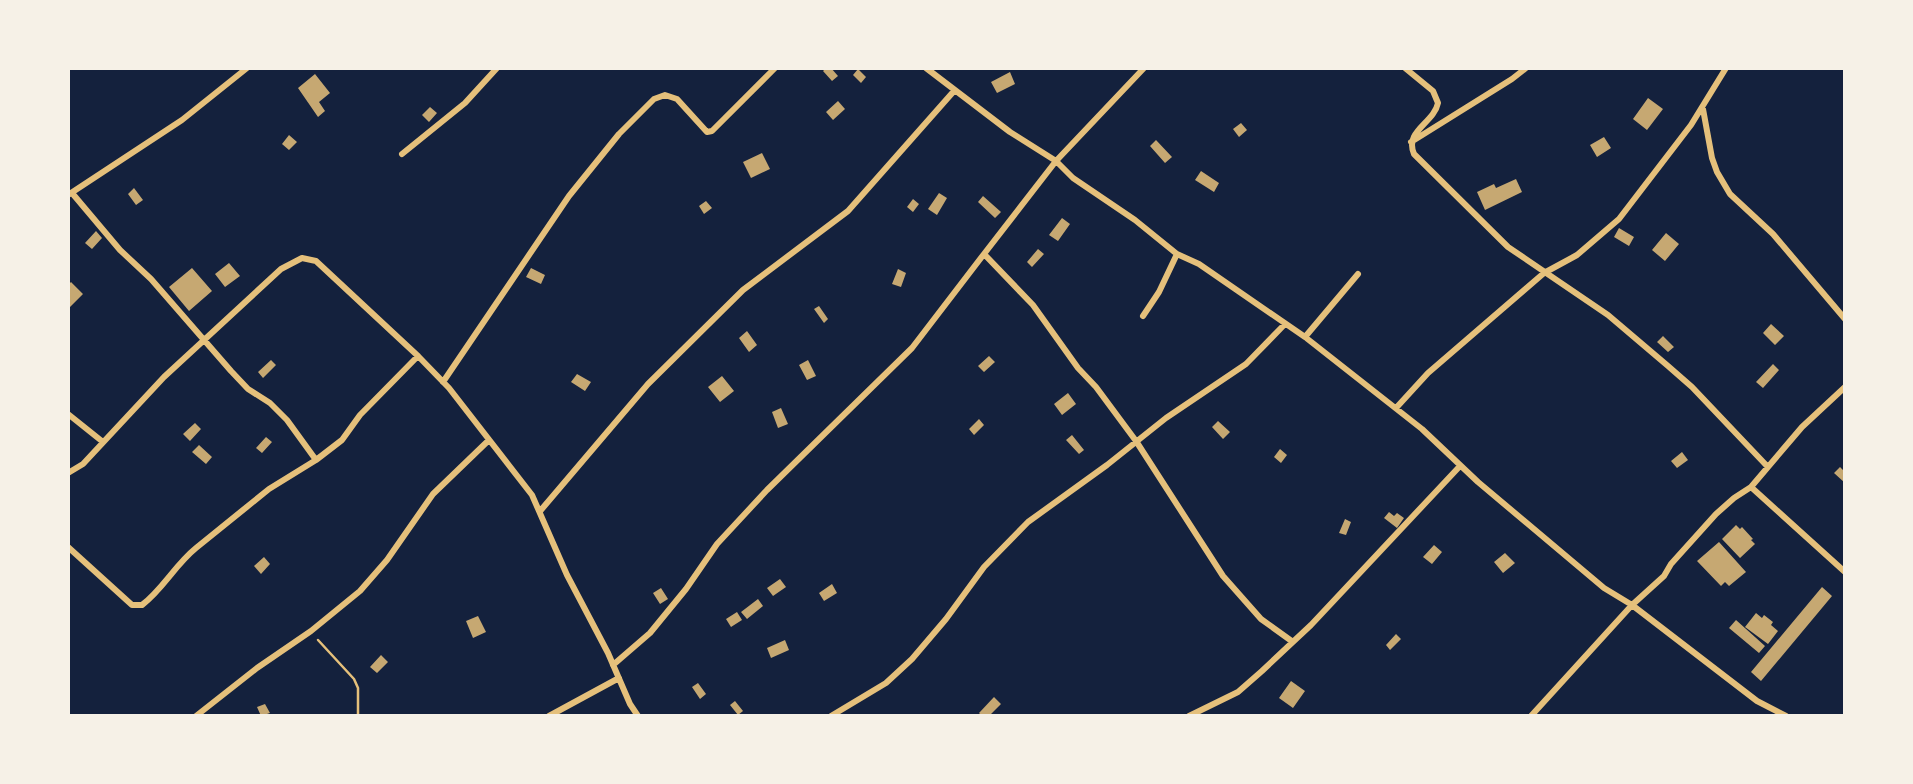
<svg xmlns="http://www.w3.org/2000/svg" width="1913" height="784" font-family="Mulish,sans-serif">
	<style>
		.building { fill: #c6a872 }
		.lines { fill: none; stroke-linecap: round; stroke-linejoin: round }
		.path { stroke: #e5c07b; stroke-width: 2.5 }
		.minor { stroke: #e5c07b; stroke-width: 6 }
	</style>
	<rect width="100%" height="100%" fill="#14213d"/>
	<path class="building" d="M826,68h5l7,8 -6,5 -9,-10z
		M858,69l8,8 -5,6 -8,-8z
		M1010,72l5,12 -18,9 -6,-11z
		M315,74l15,19 -11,9 6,9 -7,6 -20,-29z
		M1648,98l15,11 -16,21 -14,-11z
		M838,101l7,8 -12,11 -7,-8z
		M430,107l7,6 -8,9 -7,-7z
		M1241,123l6,7 -8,7 -6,-8z
		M289,135l8,7 -8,8 -7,-6z
		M1604,137l7,11 -14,9 -7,-12z
		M1156,140l16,17 -7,6 -15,-17z
		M762,153l8,16 -19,9 -8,-16z
		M1201,171l18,12 -5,9 -19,-12z
		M1516,179l6,13 -37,18 -8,-18 17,-8 2,4z
		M134,188l9,12 -7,5 -8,-11z
		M939,193l8,5 -10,17 -9,-6z
		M983,196l18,16 -6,6 -17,-16z
		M913,199l6,5 -6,8 -6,-5z
		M706,201l6,7 -8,6 -5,-8z
		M1062,218l8,6 -12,17 -9,-6z
		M1619,228l15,9 -5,9 -15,-9z
		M96,231l6,7 -10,11 -7,-6z
		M1666,233l13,11 -14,17 -13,-11z
		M1038,249l6,5 -12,13 -5,-5z
		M229,263l11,13 -15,11 -10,-13z
		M192,268l20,23 -23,20 -20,-24z
		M531,268l14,7 -4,9 -15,-7z
		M898,269l8,4 -5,14 -9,-3z
		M71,282l12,12 -13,13 -2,-2v-20z
		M819,306l9,13 -4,4 -10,-14z
		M1771,324l13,12 -9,9 -12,-12z
		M747,331l10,14 -8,7 -10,-14z
		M1663,336l11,11 -6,5 -11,-10z
		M989,356l6,6 -11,10 -6,-6z
		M271,360l5,5 -13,13 -5,-6z
		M808,360l8,16 -9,4 -8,-15z
		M1773,364l6,6 -16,18 -7,-6z
		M577,374l14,8 -6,9 -14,-9z
		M722,376l12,15 -14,11 -12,-15z
		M1068,393l8,11 -14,11 -8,-11z
		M781,408l7,16 -10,4 -6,-16z
		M979,419l5,6 -10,10 -5,-6z
		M1218,421l12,11 -7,7 -11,-12z
		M195,423l6,6 -11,12 -7,-7z
		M1072,435l12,15 -5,4 -13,-14z
		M266,437l6,5 -10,11 -6,-5z
		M199,445l13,12 -6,7 -14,-12z
		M1280,449l7,6 -6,8 -7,-6z
		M1682,452l6,8 -11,8 -6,-7z
		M1840,467l5,5v11l-11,-10z
		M1389,512l5,4 3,-3 7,5 -7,10 -13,-10z
		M1345,519l6,3 -5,13 -7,-2z
		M1736,525l4,4 2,-2 11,12 -2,1 4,4 -15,14 -18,-19z
		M1719,542l27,30 -17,14 -4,-4 -4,4 -24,-25z
		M1434,545l8,7 -10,12 -9,-7z
		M1505,553l10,10 -12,10 -9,-11z
		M264,557l6,7 -9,10 -7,-8z
		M780,579l6,8 -13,9 -6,-8z
		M832,584l5,9 -13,8 -5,-8z
		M1822,587l10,9 -71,85 -10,-9z
		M661,588l7,11 -8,5 -7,-11z
		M758,599l5,7 -16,13 -6,-7z
		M737,612l5,8 -11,7 -5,-8z
		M1756,613l6,5 2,-3 9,7 -2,3 7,6 -10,13 -23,-17z
		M478,616l8,16 -13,6 -7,-17z
		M1736,620l29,26 -6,7 -30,-25z
		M1396,634l5,5 -11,11 -4,-5z
		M785,640l4,10 -18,8 -4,-10z
		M381,655l7,7 -11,11 -7,-6z
		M1291,681l14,10 -12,17 -14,-10z
		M698,683l8,11 -6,5 -8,-12z
		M994,697l7,7 -12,12h-7l-3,-3z
		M735,701l8,10 -5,4 -8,-10z
		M265,704l5,9 -9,3 -4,-9z"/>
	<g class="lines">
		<path class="path" d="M318,640l36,39 4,9v28"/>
		<path class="minor" d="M926,68l84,64 46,29 17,17 62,42 42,34 22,10 106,73 117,92 56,53 126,106 28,17 125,96 29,15
			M1144,68l-88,93 -72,93 49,51 45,63 18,19 40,54 87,135 38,43 32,23
			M1405,68l28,23 5,12c-4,20 -34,28 -24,51l94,93 100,68 60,51 24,21 75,79
			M1703,109l9,49 5,14 13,22 43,40 72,85
			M1411,142l101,-63 14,-11
			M402,154l63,-51 32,-35
			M72,193l48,57 31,29 80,92 17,18 22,14 17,17 29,40
			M68,195l114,-75 65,-52
			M1143,316l16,-24 18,-38
			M1305,337l53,-63
			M443,382l126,-186 50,-62 35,-35 11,-4 12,4 30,33 5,-1 63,-63
			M1396,408l32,-35 116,-100 33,-18 42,-36 72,-94 35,-57
			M68,414l35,28
			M68,473l15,-9 81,-87 117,-108 21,-11 14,3 102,95 31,32 83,107 35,80 41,78 22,51 8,12
			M1751,487l94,85
			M541,510l107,-126 95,-94 105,-79 106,-120
			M68,547l64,58h10c21,-16 33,-40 54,-57l73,-59 47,-29 26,-20 18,-25 58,-59
			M613,665l37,-32 36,-44 31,-45 50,-54 145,-142 72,-94
			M196,716l61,-48 54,-37 49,-40 27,-31 46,-66 56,-54
			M549,716l70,-38
			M831,716l55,-33 26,-24 34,-40 38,-52 44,-45 79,-57 59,-47 80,-54 39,-40
			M1189,716l49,-24 24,-21 49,-46 149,-159
			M1531,716l101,-111 32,-29 7,-12 45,-50 18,-16 17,-11 51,-60 43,-40"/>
	</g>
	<rect width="1913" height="784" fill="none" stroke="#f6f1e7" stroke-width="140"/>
</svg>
